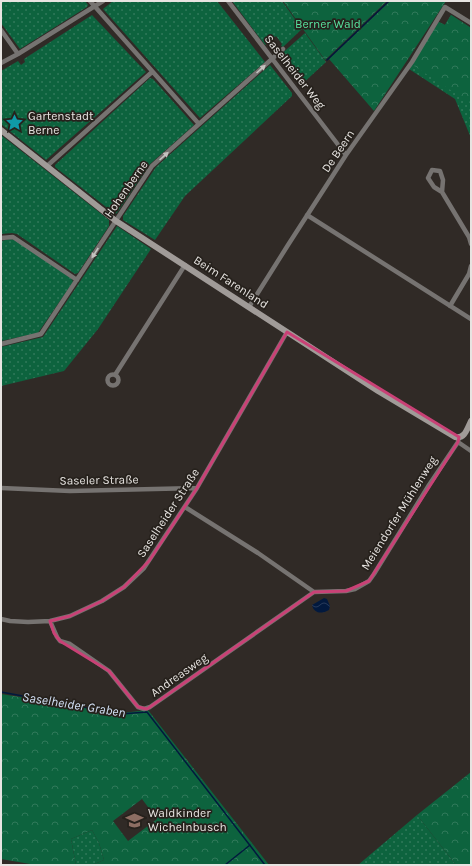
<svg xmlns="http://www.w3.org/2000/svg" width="472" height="866" font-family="Karla,sans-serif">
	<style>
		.green { fill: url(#green-dots) }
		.forest { fill: url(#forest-crowns); fill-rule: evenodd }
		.water { fill: url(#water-waves) }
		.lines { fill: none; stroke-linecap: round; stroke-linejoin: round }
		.stream { stroke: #02193e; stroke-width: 1.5 }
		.street { stroke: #767371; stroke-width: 4.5 }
		.secondary { stroke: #a09b98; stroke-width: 6 }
		.oneway { fill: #c5c2bf }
		.marked { fill: none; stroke: #c94176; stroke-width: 3; stroke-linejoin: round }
		.labels { text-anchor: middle; stroke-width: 3.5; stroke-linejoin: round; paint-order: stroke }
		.park-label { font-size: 12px; fill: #57e6a0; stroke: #26211c }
		.street-label { font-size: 12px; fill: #e7e4e1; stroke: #26211c }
		.poi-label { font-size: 12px; fill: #e7e4e1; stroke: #26211c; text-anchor: start }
		.water-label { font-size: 13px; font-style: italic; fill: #d4e2f7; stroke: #26211c }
	</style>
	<defs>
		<pattern id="green-dots" width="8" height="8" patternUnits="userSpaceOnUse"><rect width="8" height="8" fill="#0d633e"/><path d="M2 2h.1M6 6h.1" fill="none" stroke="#30795a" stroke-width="1.8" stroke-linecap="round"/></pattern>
		<pattern id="forest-crowns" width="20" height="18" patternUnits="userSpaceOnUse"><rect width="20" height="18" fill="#0d633e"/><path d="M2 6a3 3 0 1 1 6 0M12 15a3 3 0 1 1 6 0" fill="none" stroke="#30795a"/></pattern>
		<pattern id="water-waves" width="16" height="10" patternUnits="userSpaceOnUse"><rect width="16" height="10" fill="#02193e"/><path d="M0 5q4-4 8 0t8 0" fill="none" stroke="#273a5a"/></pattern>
	</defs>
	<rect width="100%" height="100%" fill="#302a26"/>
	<path class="green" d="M1,1h84l3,4 -1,2 -67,42 -19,-26z
		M113,1h104l48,61 -65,56 -97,-109z
		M232,1h50l20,28 -19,18 -2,-1 1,-2 -6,-8 -11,9z
		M92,15l54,57 -100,88 -45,-36v-53l17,-10 3,4 4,-3 -1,-3z
		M451,15l20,13v110l-16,-39 -46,-30 30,-47 6,3z
		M305,33l21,29 -26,24 -22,-29z
		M270,65l22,28v3l-107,100 -30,44 -32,-20v-4l33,-49z
		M150,78l3,1 41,46 -44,39 -33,49 -2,1 -60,-47v-2z
		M1,135l108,85v6l-31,47 -3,1 -58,-40 -5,-1 -11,1z
		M117,226l34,23 -53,80 -34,42 -63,15v-39l42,-10z
		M10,239l6,1 56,39 1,3 -35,51 -37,8v-100z
		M417,815l39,50h-98z
		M92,830l7,13 5,17 -12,5h-16l-5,-26z"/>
	<path class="forest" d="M283,1h104l-62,59z
		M390,1h56l-72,110 -45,-52z
		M451,15l20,13v74l-7,-3 -53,-35 28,-42 6,3z
		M1,694l121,19 26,-3 121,155h-177l12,-5 -5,-17 -7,-13 -21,9 5,26h-40l-35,-6zM142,799l15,20 -29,22 -15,-20z
		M471,772v93h-15l-39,-50z"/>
	<path class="water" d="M324,598l3,1 3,7 -1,4c-7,4 -15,4 -17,-5z"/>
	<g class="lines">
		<path class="stream" d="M327,60l62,-59
			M1,692l120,22 26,-2 118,153
			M225,865l25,-20"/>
		<path class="street" d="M90,1l109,123
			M228,1l118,154
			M1,30l17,24
			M1,63l17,-9 85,-53
			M47,166l105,-94
			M442,192l1,-12 -3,-9 -8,-1 -4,8 6,9 8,5 27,45 2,7
			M307,215l164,104
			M1,238l12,-1 64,43
			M450,306l19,-32 2,-8
			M249,307l39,-62 58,-90 66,-93 33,-55 26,16
			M1,344l40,-10 111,-168 131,-117
			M107.5 380a5.5 5.5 0 1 1 11 0a5.5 5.5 0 1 1-11 0Z
			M115,375l70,-110
			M458,442l13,9
			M1,488l69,3 127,-3
			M185,507l73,46 56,39 32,-1 9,-2 14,-8 5,-7 55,-89 29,-43 1,-5
			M1,619l9,2 18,1 22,-1 20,-5 32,-15 22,-14 20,-19 53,-80 90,-156
			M50,621l7,16 3,4 10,3 39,27 29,36 6,2 6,-2 164,-115"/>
		<path class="secondary" d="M1,130l115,91 262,170 77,46c10,2 12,-8 16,-16"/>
	</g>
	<defs><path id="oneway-solid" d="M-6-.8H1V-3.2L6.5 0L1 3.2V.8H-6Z"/></defs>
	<g class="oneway">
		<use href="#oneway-solid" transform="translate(261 69) rotate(-42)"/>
		<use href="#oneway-solid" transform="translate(164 156) rotate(-42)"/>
		<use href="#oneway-solid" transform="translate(95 253) rotate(123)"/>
	</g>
	<path class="marked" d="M287,332l172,105 -1,5 -89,139 -23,10 -32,1 -167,117 -9,-2 -29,-36 -49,-30 -6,-8 -4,-12 20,-5 32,-15 22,-14 25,-26 48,-73z"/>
	<defs>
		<symbol id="sight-bare" viewBox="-9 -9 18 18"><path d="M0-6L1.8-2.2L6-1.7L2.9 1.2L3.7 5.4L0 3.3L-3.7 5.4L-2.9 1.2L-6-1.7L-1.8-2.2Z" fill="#0f9aa8" stroke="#26211c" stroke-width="2.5" paint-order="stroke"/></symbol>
		<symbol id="school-bare" viewBox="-9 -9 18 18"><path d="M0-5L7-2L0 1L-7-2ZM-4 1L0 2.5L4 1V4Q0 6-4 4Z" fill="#8d6e63" stroke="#26211c" stroke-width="2.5" paint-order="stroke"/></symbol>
	</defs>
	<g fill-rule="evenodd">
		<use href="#sight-bare" x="2" y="110" width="25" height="25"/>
		<use href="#school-bare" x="122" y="808" width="25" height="25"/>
	</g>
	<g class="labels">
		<g class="park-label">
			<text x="328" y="28">Berner Wald</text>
		</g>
		<g class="street-label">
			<text transform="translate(295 72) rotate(52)" y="4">Saselheider Weg</text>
			<text transform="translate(338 151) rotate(-56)" y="4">De Beern</text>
			<text transform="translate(126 189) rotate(-55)" y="4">Hohenberne</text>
			<text transform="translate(231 282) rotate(33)" y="4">Beim Farenland</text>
			<text transform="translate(99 480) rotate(-1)" y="4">Saseler Straße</text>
			<text transform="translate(168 513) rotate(-57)" y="4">Saselheider Straße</text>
			<text transform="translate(399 513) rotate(-58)" y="4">Meiendorfer Mühlenweg</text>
			<text transform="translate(179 675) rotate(-35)" y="4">Andreasweg</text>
		</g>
		<g class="poi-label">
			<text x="28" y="120">Gartenstadt<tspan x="28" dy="14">Berne</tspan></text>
			<text x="148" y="817">Waldkinder<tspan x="148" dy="14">Wichelnbusch</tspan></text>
		</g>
		<g class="water-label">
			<text transform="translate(74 704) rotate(9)" y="5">Saselheider Graben</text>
		</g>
	</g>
	<rect width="472" height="866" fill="none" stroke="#e7e4e1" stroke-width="4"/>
</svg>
